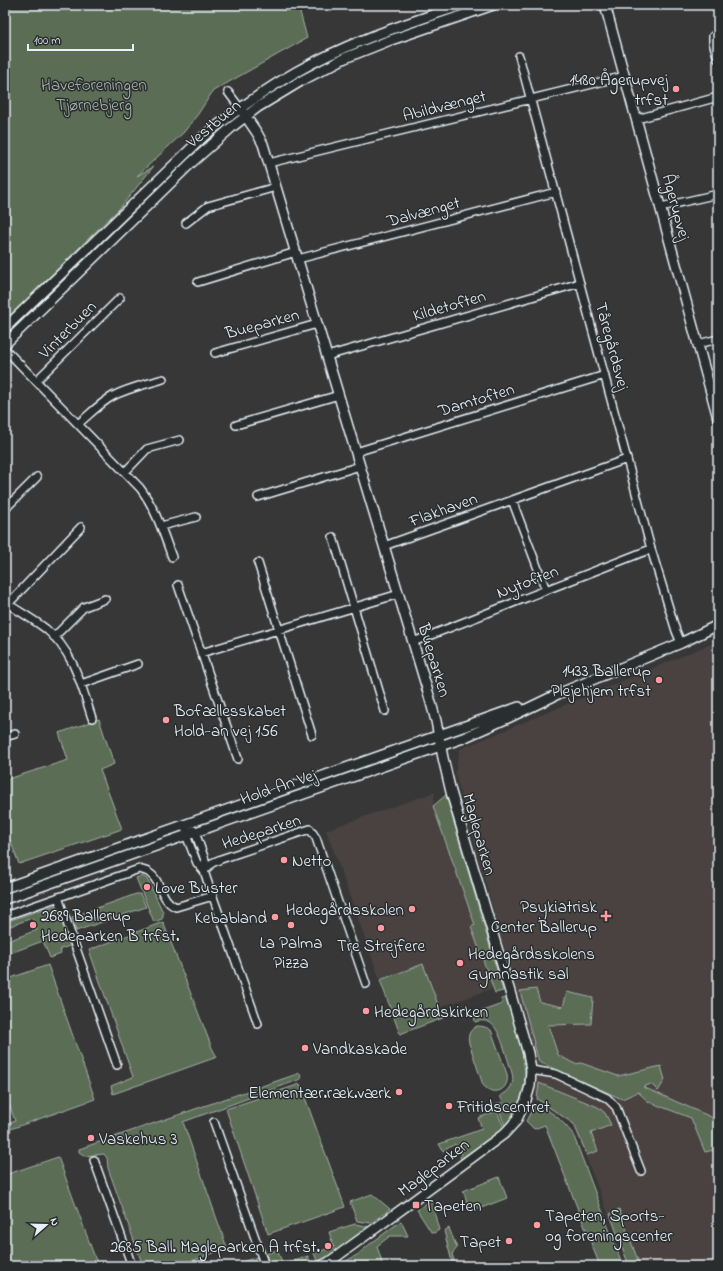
<svg xmlns="http://www.w3.org/2000/svg" width="723" height="1271" font-family="'Indie Flower',sans-serif">
	<style>
		.built { fill: #494241 }
		.green { fill: #5b6d56; stroke: #a2afa7 }
		.lines { fill: none; stroke-linecap: round; stroke-linejoin: round }
		.minor-casing { stroke: #e8f1f8; stroke-width: 10 }
		.tertiary-casing { stroke: #e8f1f8; stroke-width: 12 }
		.minor { stroke: #2a2d2e; stroke-width: 7 }
		.tertiary { stroke: #2a2d2e; stroke-width: 9 }
		.poi-dot { fill: #ff9aa2; stroke: #2a2d2e; stroke-width: 1.5 }
		.labels { text-anchor: middle; stroke-width: 3; stroke-linejoin: round; paint-order: stroke }
		.poi-label { font-size: 17px; fill: #e8f1f8; stroke: #2a2d2e; text-anchor: start }
		.park-label { font-size: 17px; fill: #a9b6af; stroke: #2a2d2e }
		.street-label { font-size: 17px; fill: #e8f1f8; stroke: #2a2d2e }
	</style>
	<rect width="100%" height="100%" fill="#383737"/>
	<filter id="ink" filterUnits="userSpaceOnUse"><feTurbulence type="fractalNoise" baseFrequency=".025" numOctaves="2"/><feDisplacementMap in="SourceGraphic" scale="8" xChannelSelector="R" yChannelSelector="G"/><feConvolveMatrix kernelMatrix="1 2 1 2 8 2 1 2 1" color-interpolation-filters="sRGB"/></filter>
	<g filter="url(#ink)">
		<path class="built" d="M718,641v625h-89l-56,-141 -37,-25 -1,-41 -80,-286 5,-24z
			M435,792l-2,14 2,6 40,113 -4,2 22,61 -54,20 -16,-44 -43,16 -54,-150z"/>
		<path class="green" d="M5,5h313l-18,7 7,26 -94,53 -15,23 -14,18 -47,44 16,-9 -33,41 -115,112z
			M99,719l15,45 -14,6 22,59 -103,35 -14,-38v-46l63,-20 -9,-27z
			M446,795l57,196 -8,2 -24,-66 4,-2 -42,-119z
			M142,876l5,3 16,33v4l-1,3 -8,3 -18,-44z
			M136,894h4l6,13 -70,24 -4,-14z
			M58,904l15,41 -13,4 1,5 -11,4 -7,-17 -38,14v-13l32,-12 -5,-12 -27,10v-6z
			M163,922l49,126 5,9 -104,37 -2,-8 22,-9 -44,-127z
			M423,964l20,54 -43,16 -20,-54z
			M48,965l47,134 -90,32v-6l10,-4 -10,-29v-112z
			M536,989l4,13 23,5 4,-15 26,6 -2,26 -43,1 10,30 17,9 6,-1 37,13 43,-10 4,14 -7,11 -7,-7 -8,3 75,33v29l-13,3 -14,-34 -42,-16 -11,-10 -16,7 -83,-37 -19,-71z
			M504,998c7,4 8,18 10,25 12,43 20,64 -9,103l-8,-22 6,-2 -3,-6c10,-5 15,-12 12,-23 -4,-12 -11,-40 -19,-48 -5,-5 -12,-5 -18,-3l-1,-8 28,-10 -1,-5z
			M477,1026c6,0 9,1 14,4l16,44c3,17 -14,23 -24,11l-14,-42c-2,-8 1,-13 8,-17z
			M300,1073l1,6 -118,43 44,126 -49,18h-35l-35,-98 -1,-10 -3,-4 -19,2 -6,-4v-3z
			M539,1083l59,24 7,6 6,12 -20,8 7,18 -11,4 -13,-31 -37,-25z
			M300,1084l45,123 -77,27 -42,-125z
			M534,1106c19,4 26,13 39,28l50,132h-23l-55,-141 -11,4 -8,-8z
			M497,1111l7,17 -43,31 -1,-2 2,-3 -7,-10 -12,7 -4,-7 43,-15 -4,-11z
			M58,1157l40,109h-90l-3,-7v-84z
			M499,1177l8,21 -36,14 -8,-21z
			M372,1194l18,15 -19,14 -14,-2 -7,-19z
			M431,1200l8,30 -5,3 -3,-1 -14,-22z
			M619,1209l21,57h-11l-19,-52z
			M401,1221l7,15h-18l-13,10 6,20h-46l20,-11 13,-11z
			M355,1224l16,3 -34,24 -17,10h-3l-3,-8 20,-6 -5,-15z
			M449,1228l8,20 -5,6 4,12h-3l-9,-35z
			M277,1250l6,14 25,-8 3,8 -2,2h-39l-4,-12z
			M260,1256l4,10h-31v-1z"/>
		<g class="lines">
			<defs>
				<path id="minor" d="M718,33l-5,3v6l5,17
					M519,56l132,493 25,82 5,12
					M228,92l12,16
					M637,119l81,-22
					M269,163l356,-87
					M661,207l57,-13
					M186,223l22,-17 68,-19
					M298,259l258,-67
					M198,282l98,-30
					M698,344l20,-5
					M5,349l135,139c16,21 23,45 32,69
					M215,353l102,-29
					M327,356l253,-73
					M36,381l84,-83
					M78,424c11,-9 22,-21 35,-28 15,-8 34,-12 50,-17
					M236,425l103,-30
					M356,452l249,-77
					M125,472l22,-23 33,-9
					M258,497l102,-31
					M512,500l34,90
					M5,509l32,-32
					M161,526l35,-9
					M333,537l52,174
					M384,546l243,-87
					M258,563l54,172
					M178,585l60,174
					M5,602c13,9 28,17 41,27 28,23 35,56 46,89
					M8,604l73,-77
					M54,637l30,-30 21,-8
					M413,642l238,-93
					M201,653l198,-59
					M81,684l57,-20
					M5,737l10,-3
					M187,824l-1,11 11,28 7,8 3,9 51,144
					M193,830l2,2 10,28 -1,11
					M204,871l8,-8 9,-4 89,-30 6,9 50,146
					M58,897l59,168
					M5,916l134,-47c3,1 7,2 9,3 14,8 12,29 28,35l37,-11
					M531,1070l25,4 51,24 9,9 25,64
					M214,1122l51,144
					M94,1160l38,106"/>
				<path id="tertiary" d="M605,5l113,413
					M240,108l17,25 6,11 165,548 8,29 7,37 8,34 77,261 3,17 -1,16 -4,14 -10,21 -12,13 -95,70 -80,58 -8,4
					M5,328l199,-192c30,-24 59,-45 92,-64 52,-30 110,-48 166,-67
					M5,344l186,-181 41,-36 26,-20 43,-26 44,-23 43,-17 105,-36
					M5,888l514,-181
					M5,899l458,-161 45,-20 50,-24 123,-51 37,-18"/>
			</defs>
			<use href="#minor" class="minor-casing"/>
			<use href="#tertiary" class="tertiary-casing"/>
			<use href="#minor" class="minor"/>
			<use href="#tertiary" class="tertiary"/>
		</g>
	</g>
	<g class="poi-dot">
		<circle cx="676" cy="89" r="4"/>
		<circle cx="659" cy="680" r="4"/>
		<circle cx="166" cy="720" r="4"/>
		<circle cx="284" cy="860" r="4"/>
		<circle cx="147" cy="887" r="4"/>
		<circle cx="412" cy="909" r="4"/>
		<path d="M604 910h4v4h4v4h-4v4h-4v-4h-4v-4h4z"/>
		<circle cx="275" cy="917" r="4"/>
		<circle cx="33" cy="925" r="4"/>
		<circle cx="291" cy="925" r="4"/>
		<circle cx="381" cy="928" r="4"/>
		<circle cx="460" cy="963" r="4"/>
		<circle cx="366" cy="1011" r="4"/>
		<circle cx="305" cy="1048" r="4"/>
		<circle cx="399" cy="1092" r="4"/>
		<circle cx="449" cy="1106" r="4"/>
		<circle cx="91" cy="1138" r="4"/>
		<rect x="412" y="1201" width="8" height="8" rx="2"/>
		<circle cx="537" cy="1225" r="4"/>
		<circle cx="509" cy="1241" r="4"/>
		<circle cx="328" cy="1246" r="4"/>
	</g>
	<g class="labels">
		<g class="poi-label">
			<text x="668" y="85" text-anchor="end">1480 Ågerupvej<tspan x="668" dy="20">trfst</tspan></text>
			<text x="651" y="676" text-anchor="end">1433 Ballerup<tspan x="651" dy="20">Plejehjem trfst</tspan></text>
			<text x="174" y="716">Bofællesskabet<tspan x="174" dy="20">Hold-an vej 156</tspan></text>
			<text x="292" y="866">Netto</text>
			<text x="155" y="893">Love Buster</text>
			<text x="597" y="912" text-anchor="end">Psykiatrisk<tspan x="597" dy="20">Center Ballerup</tspan></text>
			<text x="404" y="915" text-anchor="end">Hedegårdsskolen</text>
			<text x="41" y="921">2689 Ballerup<tspan x="41" dy="20">Hedeparken B trfst.</tspan></text>
			<text x="267" y="923" text-anchor="end">Kebabland</text>
			<text x="291" y="948" text-anchor="middle">La Palma<tspan x="291" dy="20">Pizza</tspan></text>
			<text x="381" y="951" text-anchor="middle">Tre Strejfere</text>
			<text x="468" y="959">Hedegårdsskolens<tspan x="468" dy="20">Gymnastik sal</tspan></text>
			<text x="374" y="1017">Hedegårdskirken</text>
			<text x="313" y="1054">Vandkaskade</text>
			<text x="391" y="1098" text-anchor="end">Elementær.ræk.værk</text>
			<text x="457" y="1112">Fritidscentret</text>
			<text x="99" y="1144">Vaskehus 3</text>
			<text x="424" y="1211">Tapeten</text>
			<text x="545" y="1221">Tapeten, Sports-<tspan x="545" dy="20">og foreningscenter</tspan></text>
			<text x="501" y="1247" text-anchor="end">Tapet</text>
			<text x="320" y="1252" text-anchor="end">2685 Ball. Magleparken A trfst.</text>
		</g>
		<g class="park-label">
			<text x="94" y="90">Haveforeningen<tspan x="94" dy="20">Tjørnebjerg</tspan></text>
		</g>
		<g class="street-label">
			<text transform="translate(444 105) rotate(-14)" y="6">Abildvænget</text>
			<text transform="translate(213 123) rotate(-40)" y="6">Vestbuen</text>
			<text transform="translate(677 207) rotate(75)" y="6">Ågerupvej</text>
			<text transform="translate(423 211) rotate(-15)" y="6">Dalvænget</text>
			<text transform="translate(449 305) rotate(-16)" y="6">Kildetoften</text>
			<text transform="translate(262 323) rotate(-15)" y="6">Bueparken</text>
			<text transform="translate(67 329) rotate(-45)" y="6">Vinterbuen</text>
			<text transform="translate(613 346) rotate(75)" y="6">Tåregårdsvej</text>
			<text transform="translate(476 399) rotate(-17)" y="6">Damtoften</text>
			<text transform="translate(443 509) rotate(-20)" y="6">Flakhaven</text>
			<text transform="translate(527 581) rotate(-21)" y="6">Nytoften</text>
			<text transform="translate(435 660) rotate(73)" y="6">Bueparken</text>
			<text transform="translate(278 786) rotate(-19)" y="6">Hold-An Vej</text>
			<text transform="translate(261 831) rotate(-18)" y="6">Hedeparken</text>
			<text transform="translate(480 834) rotate(74)" y="6">Magleparken</text>
			<text transform="translate(433 1167) rotate(-37)" y="6">Magleparken</text>
		</g>
	</g>
	<rect width="723" height="1271" fill="none" stroke="#2a2d2e" stroke-width="20"/>
	<rect x="10" y="10" width="703" height="1251" fill="none" stroke="#e8f1f8" stroke-width="1.5" filter="url(#ink)"/>
	<g transform="translate(46 1225) rotate(70)" stroke="#2a2d2e" stroke-width="3" paint-order="stroke">
	<path d="M0-3L7 15L0 10L-7 15Z" fill="#e8f1f8"/>
	<text y="-6" font-size="11" font-weight="bold" text-anchor="middle" fill="#e8f1f8">N</text>
	</g>
	<path d="M28 44v6h105v-6" fill="none" stroke="#e8f1f8" stroke-width="2"/>
	<text x="34" y="44" font-size="12" fill="#e8f1f8" stroke="#2a2d2e" stroke-width="3" paint-order="stroke">100 m</text>
</svg>
